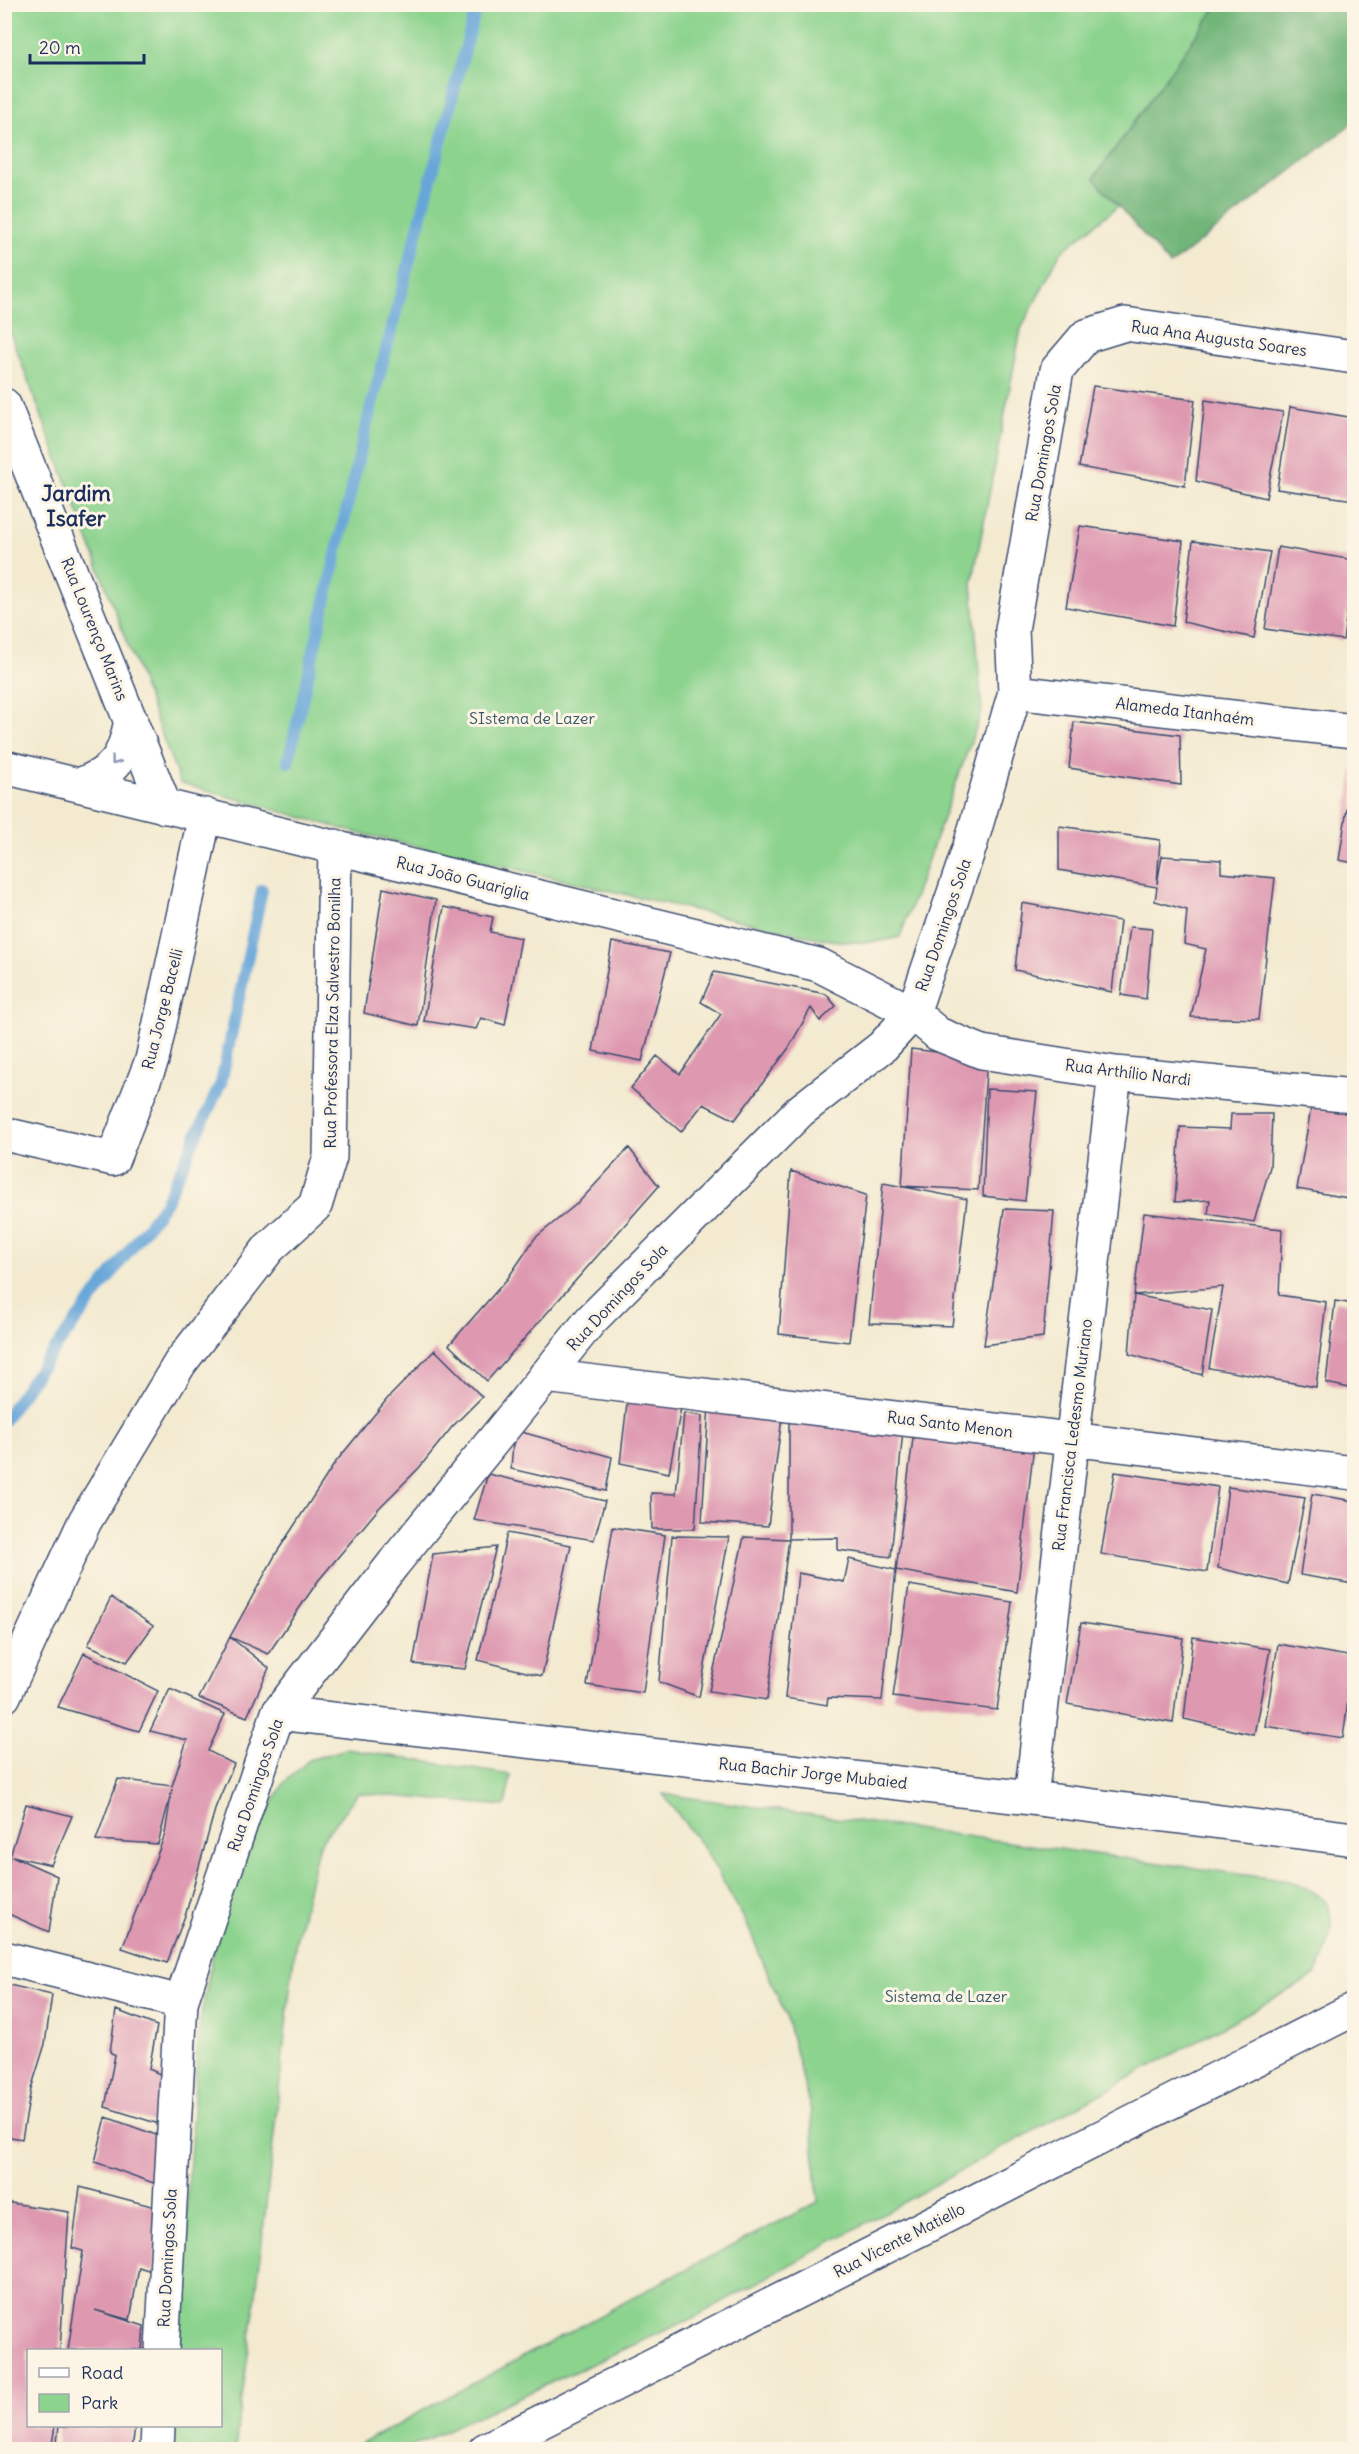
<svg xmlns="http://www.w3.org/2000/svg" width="1359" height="2454" font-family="Delius,sans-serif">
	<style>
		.green { fill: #8cd38e; stroke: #548176; stroke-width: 1.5 }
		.forest { fill: #71b579; stroke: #46726c; stroke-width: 1.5 }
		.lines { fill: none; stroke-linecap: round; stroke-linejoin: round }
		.stream { stroke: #67a6d9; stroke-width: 12 }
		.building { fill: #de99b1 }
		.minor-casing { stroke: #3b4b6f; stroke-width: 36 }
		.minor { stroke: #fff; stroke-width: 33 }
		.oneway { stroke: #8d97ae }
		.labels { text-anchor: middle; stroke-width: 6; stroke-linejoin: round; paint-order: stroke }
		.street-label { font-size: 16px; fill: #1b2f5e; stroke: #fcf5e5 }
		.park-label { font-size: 16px; fill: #37586a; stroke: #fcf5e5 }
		.district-label { font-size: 22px; font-weight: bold; fill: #1b2f5e; stroke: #fcf5e5 }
	</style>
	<rect width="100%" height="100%" fill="#fcf5e5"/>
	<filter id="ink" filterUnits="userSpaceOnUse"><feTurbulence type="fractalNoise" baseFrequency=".0167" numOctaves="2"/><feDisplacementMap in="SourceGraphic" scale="12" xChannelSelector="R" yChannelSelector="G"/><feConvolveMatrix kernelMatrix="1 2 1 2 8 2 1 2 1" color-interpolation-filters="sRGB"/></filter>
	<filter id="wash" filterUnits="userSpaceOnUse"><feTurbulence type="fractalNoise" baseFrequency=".008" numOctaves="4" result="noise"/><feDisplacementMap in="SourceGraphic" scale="24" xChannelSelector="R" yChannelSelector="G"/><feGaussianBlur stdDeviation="1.35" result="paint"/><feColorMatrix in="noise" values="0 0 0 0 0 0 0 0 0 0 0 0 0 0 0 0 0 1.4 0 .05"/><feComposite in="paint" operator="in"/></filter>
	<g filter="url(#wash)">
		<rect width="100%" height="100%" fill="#f3ead0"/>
		<path class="green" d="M5,5h1213l-124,173 24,28 -58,47 -39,76 -49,255 10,127 -82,226c-34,9 -63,5 -97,-2l-453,-104 -170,-48 -175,-464z
			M346,1749l165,26 -6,31 -147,-13 -39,51 -24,101 -40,359 -20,145 -64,1 1,-24h48v-76h-43l22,-323 19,-99 32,-84 34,-61 25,-23z
			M663,1794l626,87c9,4 18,7 26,12 30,18 11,60 0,83l-620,341 -290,132h-54l343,-184 124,-63 -7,-91 -25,-95 -40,-94 -41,-72z"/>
		<path class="forest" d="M1218,5h136v117l-184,143 -76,-87z"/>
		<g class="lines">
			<path class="stream" d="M288,762l77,-332 112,-426
				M4,1420l32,-46 129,-171 56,-120 41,-193"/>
		</g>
		<g id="blocks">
			<path class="building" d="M1093,386l102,14 -10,86 -106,-19z
				M1205,400l78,12 -17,86 -70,-17z
				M1290,407l64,11v82l-77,-11z
				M1080,526l103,15 -10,85 -107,-19z
				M1193,541l77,11 -16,86 -71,-16z
				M1278,547l76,13 -11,80 -78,-11z
				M1074,722l106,13 1,50 -112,-17z
				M1353,770h1v93l-15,-3z
				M1059,826l101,14 -3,44 5,-28 59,4v13l54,5 -16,141 -68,-2 15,-68 -22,-5 3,-34 -32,-9 2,-14 -98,-17z
				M383,888l53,12 -18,126 -54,-13z
				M1022,903l98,18 -8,71 -97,-22z
				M444,907l49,10 -3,15 31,6 -16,87 -24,-7 -5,11 -52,-8z
				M1130,927l22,2 -6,70 -25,-4z
				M612,942l58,11 -28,108 -49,-10z
				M714,972l112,22 10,12 -16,15 -9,-13 -23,41 -53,71 -32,-16 -22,28 -50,-44 26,-32 23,18 41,-60 -20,-12z
				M911,1049l76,9 -9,132 -76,-4z
				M987,1089l50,3 -12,109 -42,-5z
				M1311,1108l43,6v85l-57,-10z
				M1231,1114h41l-2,53 -16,55 -46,-8 2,-14 -35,2 5,-75 50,2z
				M629,1148l30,38 -172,195 -38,-36 59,-67 27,-40 44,-36z
				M791,1171l75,24 -17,147 -70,-8z
				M883,1183l84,16 -15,127 -83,-3z
				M1004,1209l50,2 -11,126 -59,8z
				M1144,1213l138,16 -3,66 47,7 -10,85 -107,-19 14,-81 -89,8z
				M1134,1295l78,15 -10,65 -73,-21z
				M1335,1301l19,3v85l-28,-6z
				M435,1350l47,47 -30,30 -33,41 -39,39 -62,74 -50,73 -38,-17 47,-85 58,-89 53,-65z
				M628,1395l54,7 -13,71 -49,-10z
				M709,1404l73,13 -14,109 -66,-4z
				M684,1413l18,3 -7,113h-43l-1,-36 25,1z
				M789,1415l114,15 -12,127 -53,-7v-12l-49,1z
				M514,1430l98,27 -6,34 -95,-22z
				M914,1431l120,14 -17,147 -121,-22z
				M1115,1472l103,15 -11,85 -106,-18z
				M488,1474l117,27 -11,39 -120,-20z
				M1228,1487l77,11 -17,86 -70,-16z
				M1312,1494l42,7v83l-54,-9z
				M613,1527l52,8 -22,158 -56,-8z
				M507,1533l64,12 -29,131 -64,-16z
				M672,1536l57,1 -30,160 -40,-15z
				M744,1537l45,2 -22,161 -58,-9z
				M496,1547l-31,122 -52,-5 20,-110z
				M849,1559l47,11 -14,130 -54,-2 -1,7 -42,-7 13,-125 46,9z
				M909,1585l103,17 -15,108 -104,-13z
				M111,1597l42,29 -26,36 -39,-17z
				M1081,1623l102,15 -10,85 -106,-19z
				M230,1637l39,31 -22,49 -48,-19z
				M1193,1637l77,12 -16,86 -70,-16z
				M1278,1644l76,13 -11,81 -78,-12z
				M84,1653l74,38 -19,40 -81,-24z
				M170,1689l55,25 -17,37 26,13 -18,42 -30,107 -19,50 -45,-15 43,-114 7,-45 -14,55 -62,-4 22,-61 54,7 15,-46 -37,-9z
				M26,1804l46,12 -21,49 -39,-9 45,20 -8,56 -45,-20v-36z
				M5,1984l47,11 -7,49 -14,45 -9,50 -17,-3z
				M116,2010l41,16 -8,43 15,7 -5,48 -54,-17 10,-52 -5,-3z
				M106,2117l53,19v49l-64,-23z
				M80,2187l79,21 -5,64 -15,-5 -9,53 -35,-10 49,16 -2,24h-74l15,-99 -11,-3z
				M4,2202l65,10 -9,138h-32v76h27l-4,24h-47z
				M59,2426h76l-3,24h-76z"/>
		</g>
	</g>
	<g filter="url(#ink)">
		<use href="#blocks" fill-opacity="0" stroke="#3b4b6f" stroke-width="1.5"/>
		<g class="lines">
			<defs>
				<path id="minor" d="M4,405l161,402
					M1015,692l339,39
					M4,767l815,198 94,48 25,21 44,18 133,21 239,23
					M79,785c36,-13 45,-27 52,-65
					M4,1134l109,25 39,-99 53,-245
					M545,1376l809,97
					M4,1696l81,-175 95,-158 89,-115 46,-42 15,-49 5,-311
					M278,1713l753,85 323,41
					M1031,1798l84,-725
					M4,1958l177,44
					M162,2350l19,-348 97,-289 116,-150 197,-243 209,-209 82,-64 31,-34 57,-167 45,-154 -3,-62 45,-260 29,-34 39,-12 229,33
					M157,2450l1,-24
					M485,2450l869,-441"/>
			</defs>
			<use href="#minor" class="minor-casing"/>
			<use href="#minor" class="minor"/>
		</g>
		<defs><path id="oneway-chevron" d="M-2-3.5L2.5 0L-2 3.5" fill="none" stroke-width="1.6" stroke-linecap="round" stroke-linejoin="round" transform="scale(1.5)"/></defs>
		<use class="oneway" href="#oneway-chevron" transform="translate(115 761) rotate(126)"/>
	</g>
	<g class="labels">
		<g class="street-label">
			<text transform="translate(1219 338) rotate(8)" y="6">Rua Ana Augusta Soares</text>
			<text transform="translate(1043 453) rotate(-80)" y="6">Rua Domingos Sola</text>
			<text transform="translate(95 629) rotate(68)" y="6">Rua Lourenço Marins</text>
			<text transform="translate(1185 711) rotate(7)" y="6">Alameda Itanhaém</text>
			<text transform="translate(463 878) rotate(14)" y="6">Rua João Guariglia</text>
			<text transform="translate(943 925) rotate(-71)" y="6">Rua Domingos Sola</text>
			<text transform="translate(162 1009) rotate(-76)" y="6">Rua Jorge Bacelli</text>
			<text transform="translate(332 1013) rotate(-89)" y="6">Rua Professora Elza Salvestro Bonilha</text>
			<text transform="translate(1128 1072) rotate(7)" y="6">Rua Arthílio Nardi</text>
			<text transform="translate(617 1297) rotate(-47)" y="6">Rua Domingos Sola</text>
			<text transform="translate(950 1424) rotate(7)" y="6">Rua Santo Menon</text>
			<text transform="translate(1072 1435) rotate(-83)" y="6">Rua Francisca Ledesmo Muriano</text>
			<text transform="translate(813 1773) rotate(6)" y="6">Rua Bachir Jorge Mubaied</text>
			<text transform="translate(255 1785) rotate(-71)" y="6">Rua Domingos Sola</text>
			<text transform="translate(899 2240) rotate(-27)" y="6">Rua Vicente Matiello</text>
			<text transform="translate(167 2258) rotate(-87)" y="6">Rua Domingos Sola</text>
		</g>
		<g class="park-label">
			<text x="532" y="724">SIstema de Lazer</text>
			<text x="946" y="2002">Sistema de Lazer</text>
		</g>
		<g class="district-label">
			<text x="76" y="501">Jardim<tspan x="76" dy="25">Isafer</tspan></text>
		</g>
	</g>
	<rect width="1359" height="2454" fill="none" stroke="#fcf5e5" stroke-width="24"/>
	<rect x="27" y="2349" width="195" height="78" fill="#fcf5e5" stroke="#a2a6af" stroke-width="1.5"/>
	<rect x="39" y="2368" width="30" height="9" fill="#ffffff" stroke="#a2a6af" stroke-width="1.5"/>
	<text x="81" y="2379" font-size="18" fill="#1b2f5e">Road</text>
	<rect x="39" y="2394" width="30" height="18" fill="#8cd38e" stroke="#a2a6af" stroke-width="1.5"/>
	<text x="81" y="2409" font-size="18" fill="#1b2f5e">Park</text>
	<path d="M30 54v9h114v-9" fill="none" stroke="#1b2f5e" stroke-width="3"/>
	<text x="39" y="54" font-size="18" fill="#1b2f5e" stroke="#fcf5e5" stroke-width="4.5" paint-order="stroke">20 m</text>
</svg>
